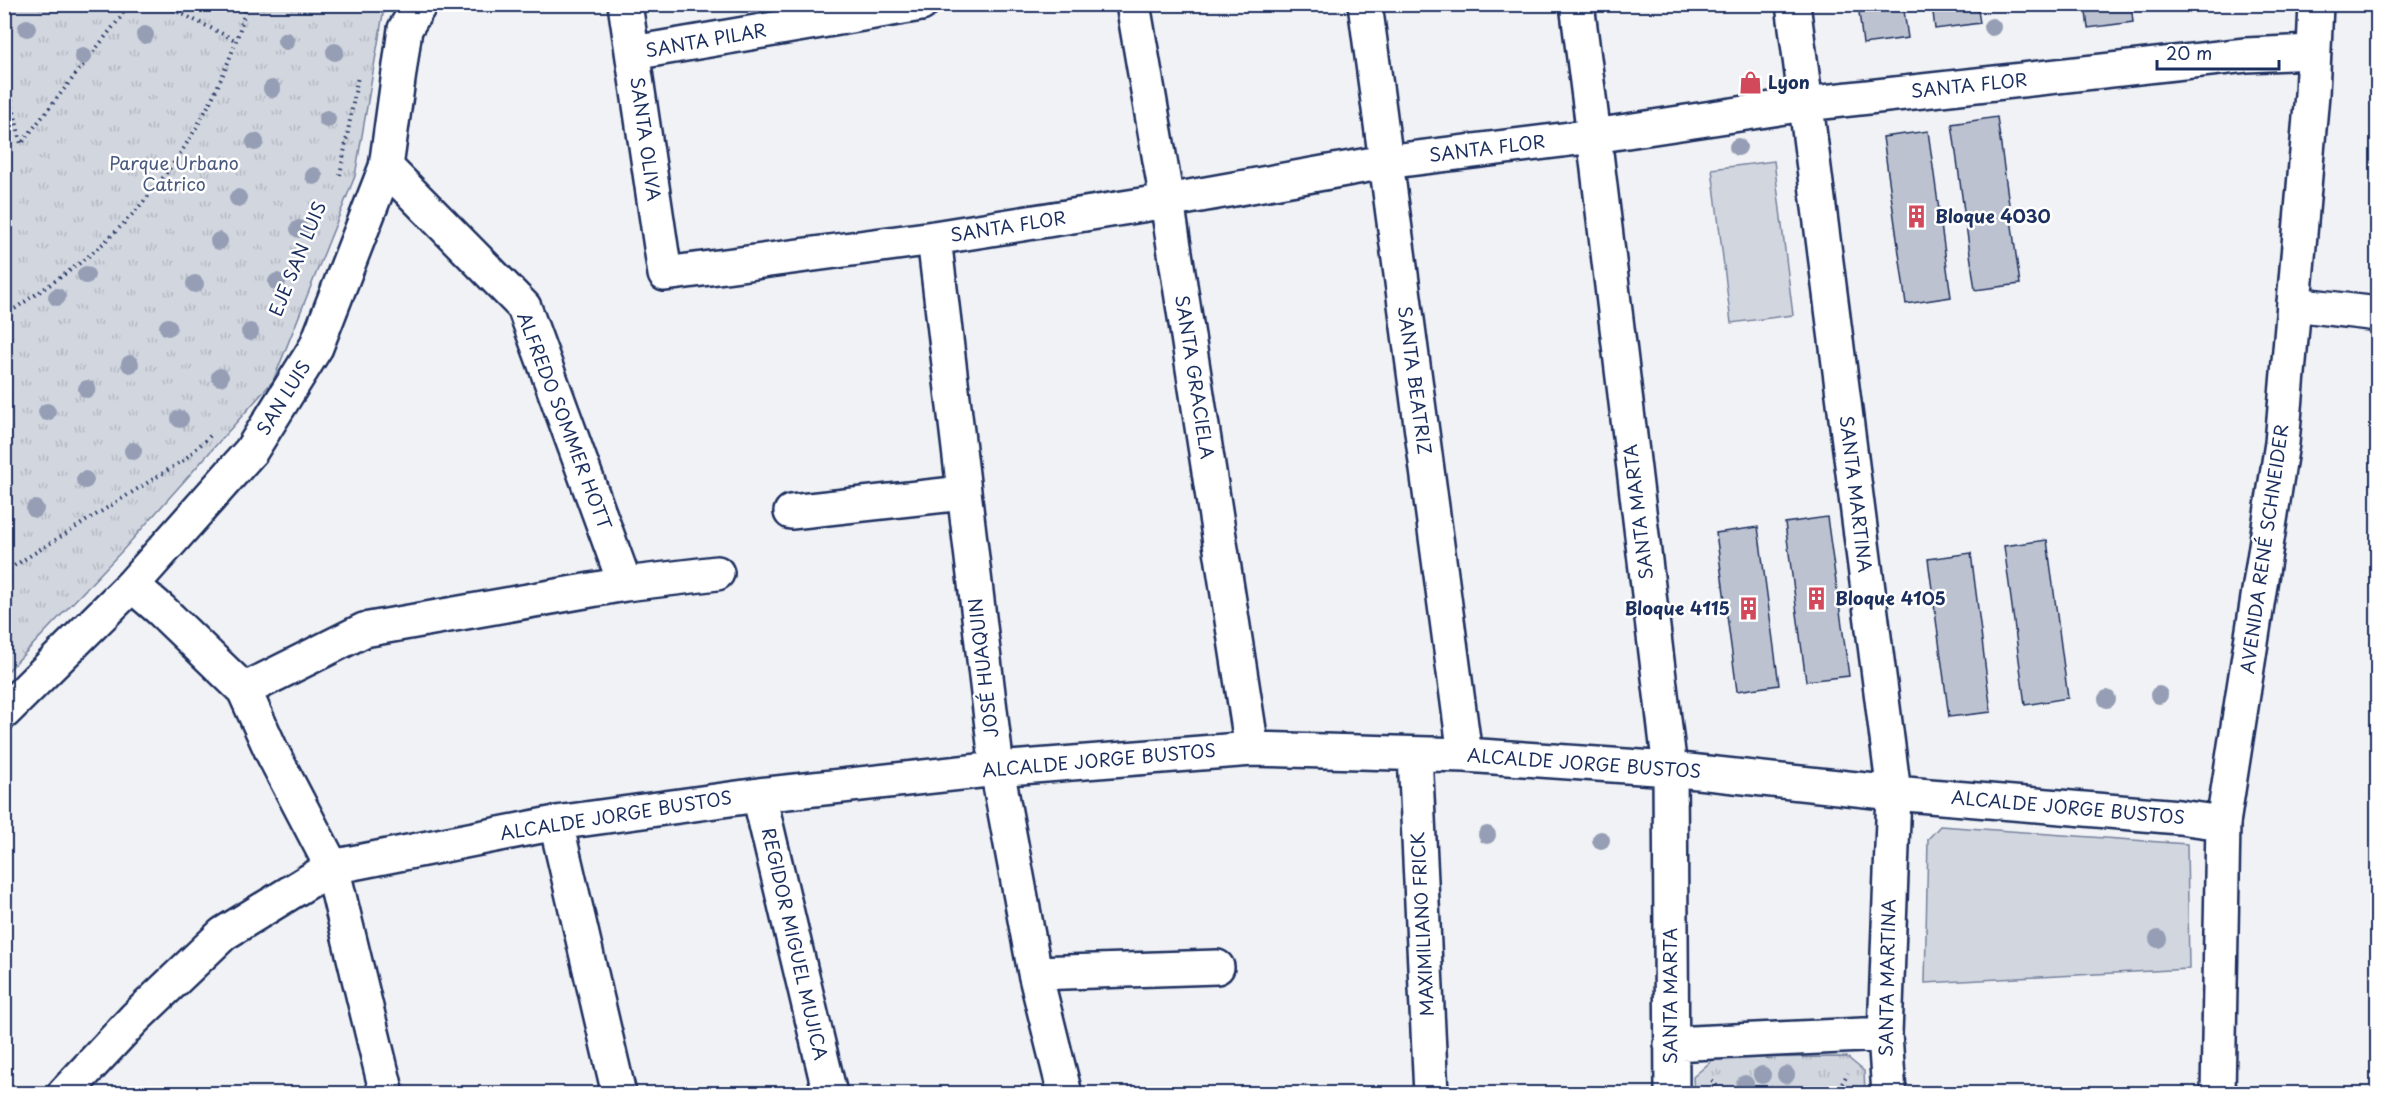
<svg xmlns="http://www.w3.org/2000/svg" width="2382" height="1098" font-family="'Playpen Sans',sans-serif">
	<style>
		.grass { fill: #d2d6df; stroke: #76829e; stroke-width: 1.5 }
		.park { fill: url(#park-tufts); stroke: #76829e; stroke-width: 1.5 }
		.building { fill: #bcc2d0; stroke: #1b2f5e; stroke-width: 1.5 }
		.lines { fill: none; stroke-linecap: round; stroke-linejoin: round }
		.minor-casing { stroke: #1b2f5e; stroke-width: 38 }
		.major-casing { stroke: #1b2f5e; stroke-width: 38 }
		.path { stroke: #1b2f5e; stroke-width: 4; stroke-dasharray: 1.5 4.5; stroke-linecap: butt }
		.minor { stroke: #fff; stroke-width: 33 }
		.major { stroke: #fff; stroke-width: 33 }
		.tree { fill: #959eb4 }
		.labels { text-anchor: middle; stroke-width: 5; stroke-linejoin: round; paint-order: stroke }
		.street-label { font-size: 18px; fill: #1b2f5e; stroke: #fff }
		.poi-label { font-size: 18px; font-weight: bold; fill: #1b2f5e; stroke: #fff; text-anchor: start }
		.park-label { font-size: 18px; fill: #49597e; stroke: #fff }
	</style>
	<defs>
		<pattern id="park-tufts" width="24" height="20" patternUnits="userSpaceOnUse" patternTransform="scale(1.5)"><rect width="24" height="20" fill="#d2d6df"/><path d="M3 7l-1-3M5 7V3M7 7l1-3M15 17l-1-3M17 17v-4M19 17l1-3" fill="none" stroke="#b4b8c2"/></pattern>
	</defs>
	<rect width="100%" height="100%" fill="#f1f2f5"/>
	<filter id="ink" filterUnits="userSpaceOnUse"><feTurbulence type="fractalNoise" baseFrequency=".0167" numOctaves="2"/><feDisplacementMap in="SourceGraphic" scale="12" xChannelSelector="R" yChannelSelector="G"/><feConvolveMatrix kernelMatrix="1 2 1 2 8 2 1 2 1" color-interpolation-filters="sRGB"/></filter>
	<g filter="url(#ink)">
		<path class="grass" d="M1774,161l19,154 -62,8 -19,-154z
			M1940,826l247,18 2,125 -264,14 3,-144z"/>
		<path class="park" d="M5,4l385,1 -7,9 -28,162 -82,205 -151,170 -117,123z
			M1847,1057l17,14 1,22h-171l-1,-16 22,-19z"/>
		<path class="building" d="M1858,4h45l5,34 -45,6z
			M1932,4h45l3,19 -45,6z
			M2085,4h46l2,18 -45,6z
			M2149,4h46v1l-45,6z
			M1997,117l23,167 -45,6 -23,-166z
			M1928,131l23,166 -45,7 -23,-167z
			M1827,517l22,159 -43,5 -21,-158z
			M1758,527l21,158 -42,6 -21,-158z
			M2047,540l21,158 -43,7 -21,-159z
			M1971,553l20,159 -42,5 -21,-158z"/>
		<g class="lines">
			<defs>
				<path id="minor" d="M625,4l40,270 269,-36 233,-37 218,-39 209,-26 211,-32 441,-49 67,-3
					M1133,4l34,197 85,548
					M1365,4l100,751
					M1577,4l17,132 76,633 2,325
					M1793,4l101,789 -9,241 4,60
					M633,53l288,-49
					M386,167l138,140 101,277
					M934,238l63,531 38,204 30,121
					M2294,304l84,10
					M791,512l172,-19
					M132,585l29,25 83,80 28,62 60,115 55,227
					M244,690l120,-60 261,-46 92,-11
					M4,712l128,-127 119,-134 65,-104 70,-180 19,-138 15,-25
					M1415,754l16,340
					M759,795l71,299
					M556,823l63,271
					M1035,973l182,-6
					M1671,1044l214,-10
					M64,1094l71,-76 88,-84 109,-67 224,-44 203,-28 238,-26 255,-20 213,6 205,14 224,24 285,24 44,6"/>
				<path id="major" d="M2218,1094l5,-271 59,-380 30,-349 4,-90"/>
			</defs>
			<use href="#minor" class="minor-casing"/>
			<use href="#major" class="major-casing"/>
			<path class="path" d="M162,4l75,37
				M4,65l17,79 110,-140
				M340,175l18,-99
				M4,314l12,-6c27,-19 57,-38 82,-60 72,-64 125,-150 149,-244
				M4,572l180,-112 27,-25
				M1712,1080l11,14
				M1836,1094l12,-21"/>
			<use href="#minor" class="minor"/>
			<use href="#major" class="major"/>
		</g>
		<g class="tree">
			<circle cx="1992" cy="27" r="9"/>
			<circle cx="27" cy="28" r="9"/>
			<circle cx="145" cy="35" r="9"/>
			<circle cx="286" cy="41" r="9"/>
			<circle cx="335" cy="52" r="9"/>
			<circle cx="83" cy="56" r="9"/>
			<circle cx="272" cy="89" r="9"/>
			<circle cx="327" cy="119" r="9"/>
			<circle cx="255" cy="142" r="9"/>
			<circle cx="1738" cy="147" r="9"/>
			<circle cx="314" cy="176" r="9"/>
			<circle cx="238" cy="198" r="9"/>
			<circle cx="299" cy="229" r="9"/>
			<circle cx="219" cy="241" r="9"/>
			<circle cx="86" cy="275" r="9"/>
			<circle cx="277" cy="282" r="9"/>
			<circle cx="195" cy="284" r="9"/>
			<circle cx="57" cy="297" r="9"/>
			<circle cx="168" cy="327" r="9"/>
			<circle cx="250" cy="332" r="9"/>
			<circle cx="130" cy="364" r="9"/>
			<circle cx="220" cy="377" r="9"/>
			<circle cx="87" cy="389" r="9"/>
			<circle cx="47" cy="412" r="9"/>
			<circle cx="180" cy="419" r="9"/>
			<circle cx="133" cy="451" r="9"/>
			<circle cx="85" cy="480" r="9"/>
			<circle cx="35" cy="509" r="9"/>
			<circle cx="2159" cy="695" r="9"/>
			<circle cx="2107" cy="699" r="9"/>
			<circle cx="1487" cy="835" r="9"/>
			<circle cx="1601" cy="840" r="9"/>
			<circle cx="2158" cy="939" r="9"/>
			<circle cx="1762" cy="1075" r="9"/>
			<circle cx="1786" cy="1075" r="9"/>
			<circle cx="1745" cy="1084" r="9"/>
		</g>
	</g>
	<defs>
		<symbol id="shop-bare" viewBox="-9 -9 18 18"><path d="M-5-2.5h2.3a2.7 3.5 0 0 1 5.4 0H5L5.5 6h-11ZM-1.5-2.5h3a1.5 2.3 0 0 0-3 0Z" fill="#d1495b" stroke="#fff" stroke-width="2.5" paint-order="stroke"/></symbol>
		<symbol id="building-bare" viewBox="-9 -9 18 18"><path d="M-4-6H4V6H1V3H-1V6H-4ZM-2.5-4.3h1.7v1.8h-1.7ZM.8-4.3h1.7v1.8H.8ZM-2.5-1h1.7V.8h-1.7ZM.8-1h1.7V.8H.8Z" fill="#d1495b" stroke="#fff" stroke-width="2.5" paint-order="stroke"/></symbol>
	</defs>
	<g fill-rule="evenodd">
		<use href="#shop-bare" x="1734" y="66" width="33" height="33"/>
		<use href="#building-bare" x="1900" y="200" width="33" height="33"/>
		<use href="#building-bare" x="1800" y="582" width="33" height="33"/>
		<use href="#building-bare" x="1732" y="592" width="33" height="33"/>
	</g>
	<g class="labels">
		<g class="street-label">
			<text transform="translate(706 41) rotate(-10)" y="6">SANTA PILAR</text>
			<text transform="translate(1969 86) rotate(-6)" y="6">SANTA FLOR</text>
			<text transform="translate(645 139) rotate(82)" y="6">SANTA OLIVA</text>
			<text transform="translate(1487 149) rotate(-7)" y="6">SANTA FLOR</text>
			<text transform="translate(1008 227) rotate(-9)" y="6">SANTA FLOR</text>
			<text transform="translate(298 259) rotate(-68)" y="6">EJE SAN LUIS</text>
			<text transform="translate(1194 377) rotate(81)" y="6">SANTA GRACIELA</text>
			<text transform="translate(1414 380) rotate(82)" y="6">SANTA BEATRIZ</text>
			<text transform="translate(284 398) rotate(-58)" y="6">SAN LUIS</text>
			<text transform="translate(564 421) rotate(69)" y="6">ALFREDO SOMMER HOTT</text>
			<text transform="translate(1855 494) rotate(83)" y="6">SANTA MARTINA</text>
			<text transform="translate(1639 512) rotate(-97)" y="6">SANTA MARTA</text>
			<text transform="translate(2265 549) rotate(-82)" y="6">AVENIDA RENÉ SCHNEIDER</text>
			<text transform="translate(984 668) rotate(-97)" y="6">JOSÉ HUAQUIN</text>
			<text transform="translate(1099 761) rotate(-5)" y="6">ALCALDE JORGE BUSTOS</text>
			<text transform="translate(1584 764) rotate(4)" y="6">ALCALDE JORGE BUSTOS</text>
			<text transform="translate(2068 808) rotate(5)" y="6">ALCALDE JORGE BUSTOS</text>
			<text transform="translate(616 816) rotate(-9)" y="6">ALCALDE JORGE BUSTOS</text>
			<text transform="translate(1423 924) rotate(-93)" y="6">MAXIMILIANO FRICK</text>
			<text transform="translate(794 944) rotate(77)" y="6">REGIDOR MIGUEL MUJICA</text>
			<text transform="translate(1888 978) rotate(-89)" y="6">SANTA MARTINA</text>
			<text transform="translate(1671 996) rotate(-90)" y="6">SANTA MARTA</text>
		</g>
		<g class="poi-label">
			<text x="1768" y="89">Lyon</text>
			<text x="1935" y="223">Bloque 4030</text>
			<text x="1835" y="605">Bloque 4105</text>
			<text x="1730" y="615" text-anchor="end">Bloque 4115</text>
		</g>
		<g class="park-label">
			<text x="174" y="170">Parque Urbano<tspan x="174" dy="21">Catrico</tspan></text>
		</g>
	</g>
	<rect width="2382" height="1098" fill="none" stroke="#fff" stroke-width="24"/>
	<rect x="12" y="12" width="2358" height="1074" fill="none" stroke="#1b2f5e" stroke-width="2" filter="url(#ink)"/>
	<path d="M2157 60v9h122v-9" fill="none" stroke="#1b2f5e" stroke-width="3"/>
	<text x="2166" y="60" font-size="18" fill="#1b2f5e" stroke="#ffffff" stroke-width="4.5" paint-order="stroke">20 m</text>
</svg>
